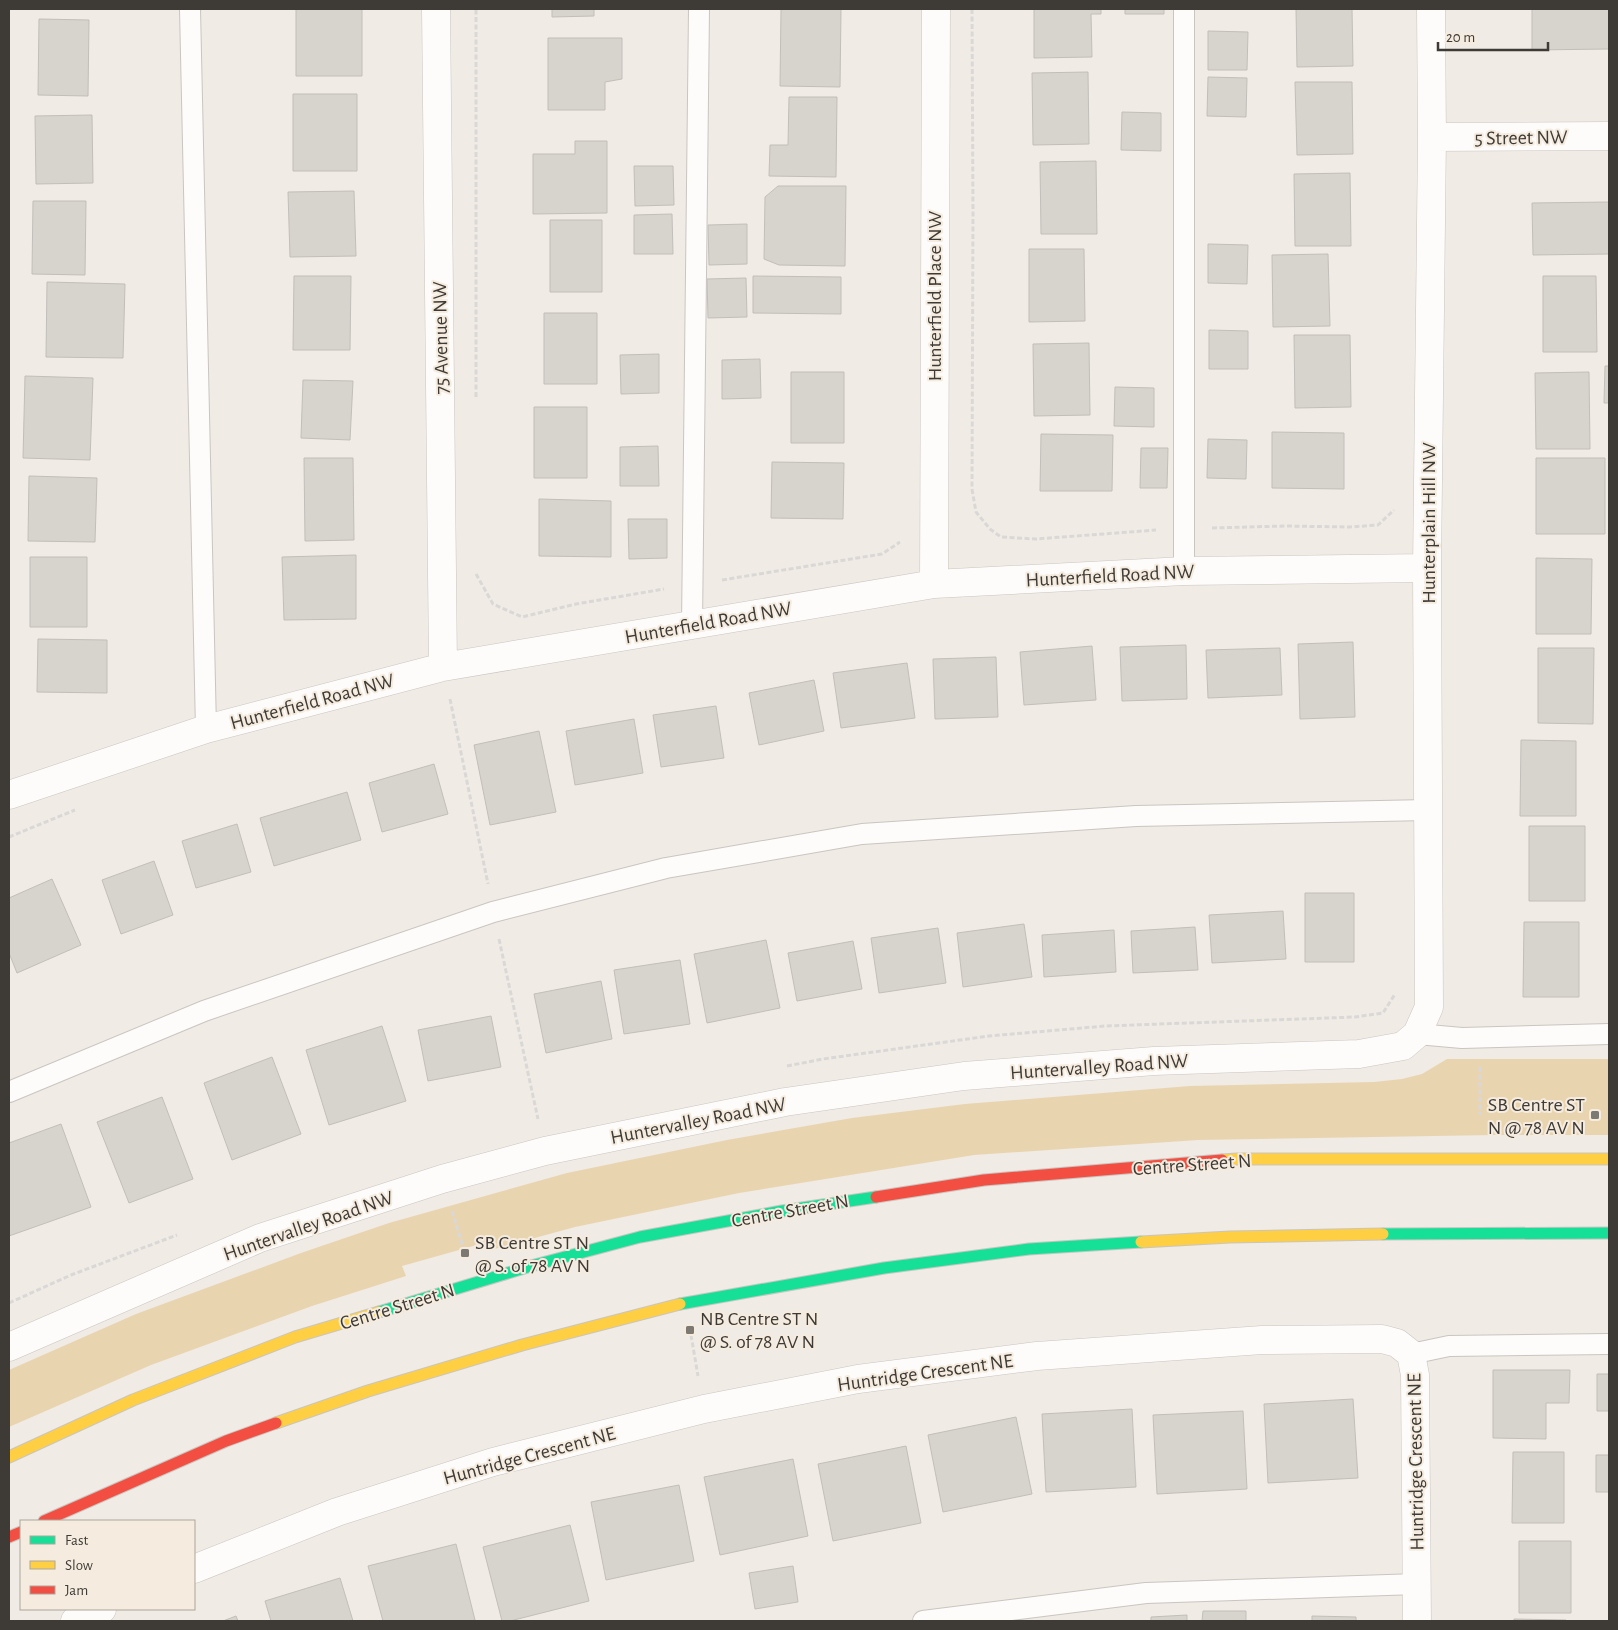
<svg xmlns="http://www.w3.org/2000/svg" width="1618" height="1630" font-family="'Alegreya Sans',sans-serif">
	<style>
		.green { fill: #e9d4b0 }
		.building { fill: #d7d3cd; stroke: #c2beb9 }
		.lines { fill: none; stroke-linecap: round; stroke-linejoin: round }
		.lane-casing { stroke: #c9c5c0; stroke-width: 22 }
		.street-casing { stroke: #c9c5c0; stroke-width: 29 }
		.fast-casing { stroke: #c9c5c0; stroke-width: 13 }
		.slow-casing { stroke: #c9c5c0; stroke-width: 13 }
		.jam-casing { stroke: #c9c5c0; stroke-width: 13 }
		.path { stroke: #dad8d6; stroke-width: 3; stroke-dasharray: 5 2.5; stroke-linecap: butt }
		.lane { stroke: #fdfcfb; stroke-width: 20 }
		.street { stroke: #fdfcfb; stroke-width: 28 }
		.fast { stroke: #16e098; stroke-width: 11 }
		.slow { stroke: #ffcf43; stroke-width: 11 }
		.jam { stroke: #f24e42; stroke-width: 11 }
		.poi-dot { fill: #7c7973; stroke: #f5ecdf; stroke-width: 2 }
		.labels { text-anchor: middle; stroke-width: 4; stroke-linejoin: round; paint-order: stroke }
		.street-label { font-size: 20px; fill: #3e3b36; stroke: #f5ecdf }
		.poi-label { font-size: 20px; fill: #3e3b36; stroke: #f5ecdf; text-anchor: start }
	</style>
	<rect width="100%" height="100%" fill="#f0ebe4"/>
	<path class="green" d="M1447,1059h162v76h-115l-296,5 -224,15 -235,38 -164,34 -88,24 -3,-8 -82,23 4,10 -94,30 -161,59 -142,62v-57l127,-56 165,-61 88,-30 178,-50 160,-33 125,-22 113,-14 225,-18 184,-4 28,-3 20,-5z"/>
	<path class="building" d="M296,9h66v67h-66z
		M552,9h42v7l-42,1z
		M781,9h60l-1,78 -60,-1z
		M1034,9h67v5h-10l1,43 -58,1z
		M1125,9h39v5h-39z
		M1296,9h56l1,57 -56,1z
		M1532,9h77v40l-77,1z
		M39,19l50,1 -1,76 -50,-1z
		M1208,31l40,1 -1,38h-39z
		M548,38h74v41l-17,3v28h-57z
		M1088,72l1,72 -56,1 -1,-72z
		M1208,77l39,1 -1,39 -39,-1z
		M1295,82h57l1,72 -56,1z
		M293,94h64v77h-64z
		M789,97h48l-1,80 -67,-1 1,-31h18z
		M1122,112l39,1v38l-40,-1z
		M92,115l1,68 -57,1 -1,-68z
		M575,141h32v72l-74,1v-60h42z
		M1096,161l1,73h-56l-1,-72z
		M634,166h39l1,39 -39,1z
		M1350,173l1,73h-56l-1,-72z
		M778,186h68l-1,80 -66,-1 -15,-6 1,-62z
		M354,191l2,65 -66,1 -2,-65z
		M33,201h53l-1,74 -53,-1z
		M1609,202v52l-76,1 -1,-52z
		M672,214l1,40h-39v-39z
		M550,220h52v72h-52z
		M747,224v40l-38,1 -1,-40z
		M1208,244l40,1 -1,39 -39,-1z
		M1029,249h55l1,72 -56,1z
		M1328,254l2,72 -57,1 -1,-72z
		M294,276h57l-1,74h-57z
		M753,276l88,1v37l-88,-1z
		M1543,276h53l1,76h-54z
		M746,278l1,39 -39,1 -1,-39z
		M47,282l78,2 -2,74 -77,-1z
		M544,313h53v71h-53z
		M1209,330l39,1v38h-39z
		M1294,335h56l1,72 -56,1z
		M1089,343l1,72 -56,1 -1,-72z
		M659,354v39l-38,1 -1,-39z
		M760,359l1,39 -39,1v-39z
		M1605,366h4v37h-5z
		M791,372h53v71h-53z
		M1589,372l1,77h-54l-1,-76z
		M25,376l68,2 -3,82 -67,-2z
		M303,380l50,1 -3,59 -49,-2z
		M1115,387l39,1v39l-40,-1z
		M534,407h53v71h-53z
		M1272,432l72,1v56l-72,-1z
		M1041,434l72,1 -1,56h-72z
		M1208,439l39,1 -1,39 -39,-1z
		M658,446l1,40h-39v-39z
		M1141,448h27l-1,40h-27z
		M304,458h49l1,82 -49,1z
		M1536,458h69v76h-69z
		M772,462l72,1 -1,56 -72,-1z
		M29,476l68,2 -2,64 -67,-1z
		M539,499l72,2v56l-72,-1z
		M628,519h39v39l-38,1z
		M356,555v64l-72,1 -2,-63z
		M30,557h57v70h-57z
		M1536,558l56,1 -1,75h-55z
		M38,639l69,1v53l-70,-1z
		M1353,642l2,75 -55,2 -2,-75z
		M1186,645l1,54 -65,2 -2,-54z
		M1092,646l4,54 -72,5 -4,-53z
		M1280,648l2,47 -74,3 -2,-48z
		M1538,648h56l-1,76 -55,-1z
		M996,657l2,60 -63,2 -2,-60z
		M907,663l8,55 -74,10 -8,-55z
		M814,680l10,51 -65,14 -10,-52z
		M716,706l8,52 -63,9 -8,-52z
		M634,719l9,54 -68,12 -9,-54z
		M539,731l17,81 -66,13 -16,-80z
		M1521,740l55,1v75h-56z
		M434,764l14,50 -66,18 -13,-49z
		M347,792l14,48 -87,26 -14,-48z
		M237,824l14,48 -55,16 -14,-47z
		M1529,826h56v75h-56z
		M154,861l19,54 -52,19 -19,-54z
		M52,879l29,66 -64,28 -8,-20v-55z
		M1305,893h49v69h-49z
		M1283,911l3,48 -74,4 -3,-48z
		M1524,922h55v75h-56z
		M1024,924l8,53 -69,10 -6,-54z
		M1195,927l3,43 -65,3 -2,-42z
		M938,928l8,55 -67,10 -8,-55z
		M1114,930l2,42 -72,5 -2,-42z
		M766,940l14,68 -73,15 -13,-69z
		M853,941l9,48 -65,12 -9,-48z
		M680,960l10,64 -66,10 -10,-64z
		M601,981l11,58 -66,14 -12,-59z
		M491,1016l10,51 -73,14 -10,-51z
		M382,1026l24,75 -77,24 -23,-75z
		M272,1057l29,77 -69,26 -28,-77z
		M162,1097l31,82 -64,24 -32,-81z
		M61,1124l30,83 -82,29v-93z
		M1493,1370h77l-1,33h-23v36l-53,-1z
		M1597,1374h12v37h-12z
		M1353,1399l5,79 -90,5 -4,-79z
		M1132,1409l4,78 -90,5 -4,-78z
		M1243,1411l4,78 -90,5 -4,-79z
		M1016,1417l16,77 -89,18 -15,-77z
		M906,1446l15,77 -88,18 -15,-77z
		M1513,1452h51v71h-52z
		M1596,1455h13v37h-13z
		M793,1459l15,77 -88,19 -16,-78z
		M679,1485l15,76 -88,19 -15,-78z
		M570,1525l19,76 -79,20h-8l-19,-74z
		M1519,1541h52v72h-52z
		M456,1544l19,76 -5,1h-87l-15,-55z
		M793,1566l5,36 -43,7 -6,-36z
		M340,1578l13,43h-82l-6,-20z
		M1203,1611h43v10h-44z
		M1187,1615v6h-36v-4z
		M236,1616l2,5h-15z
		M1312,1616l44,1v4h-44z
		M1514,1619l52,1v1h-52z"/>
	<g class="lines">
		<defs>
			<path id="lane" d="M190,9l16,720
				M1184,9v562
				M692,625l7,-616
				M1417,1034l45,4 147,-4
				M9,1092l195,-81 289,-99 173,-44 196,-34 274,-18 292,-6
				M1411,1354l38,-8 160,-2
				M923,1621l223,-28 271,-9"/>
			<path id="street" d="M436,9l7,658
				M1432,137l177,-1
				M934,584l2,-575
				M9,795l197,-66 237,-62 491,-83 250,-13 243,-3
				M9,1347l251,-109 182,-59 103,-28 240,-49 179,-26 190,-15 205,-7 44,-8 14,-12 12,-27 -2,-439 5,-431 -1,-128
				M194,1569l143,-57 156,-50 211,-53 154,-30 179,-23 225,-16 120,-1 15,4 14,11 4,21 2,246
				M75,1621l27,-12"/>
			<path id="fast" d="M1383,1234l226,-1
				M680,1304l204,-36 145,-19 112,-7
				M379,1312l152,-46 109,-29 142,-26 94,-14"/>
			<path id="slow" d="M1222,1160l15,-1h372
				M1141,1242l89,-5 153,-3
				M276,1423l92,-32 154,-46 158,-41
				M9,1457l124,-57 162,-63 84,-25"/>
			<path id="jam" d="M876,1197l108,-17 238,-20
				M44,1521l182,-80 50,-18
				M9,1537l12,-5"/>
		</defs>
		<use href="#lane" class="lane-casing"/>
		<use href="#street" class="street-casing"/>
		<use href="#fast" class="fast-casing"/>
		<use href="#slow" class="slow-casing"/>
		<use href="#jam" class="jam-casing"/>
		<path class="path" d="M972,9l1,201 -1,279 4,23 14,17 11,8 35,2 120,-9
			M476,397v-388
			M1212,528l72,-2 66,1 28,-2 16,-15
			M476,574l17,30 29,13 54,-13 88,-15
			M722,580l160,-26 18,-12
			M450,699l38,185
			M9,837l66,-27
			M499,939l39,180
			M787,1066l36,-7 166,-23 116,-10 250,-9 28,-4 12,-19
			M1480,1067v48
			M452,1211l13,42
			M9,1303l62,-28 106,-40
			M691,1335l7,41"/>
		<use href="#lane" class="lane"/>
		<use href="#street" class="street"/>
		<use href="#fast" class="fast"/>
		<use href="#slow" class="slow"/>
		<use href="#jam" class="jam"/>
	</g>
	<g class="poi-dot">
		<rect x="1590" y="1110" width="10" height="10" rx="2.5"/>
		<rect x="460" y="1248" width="10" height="10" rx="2.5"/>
		<rect x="685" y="1325" width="10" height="10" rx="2.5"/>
	</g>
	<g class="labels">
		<g class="street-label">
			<text transform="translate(1521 137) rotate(-1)" y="7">5 Street NW</text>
			<text transform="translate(934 296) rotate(-90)" y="7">Hunterfield Place NW</text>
			<text transform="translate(440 338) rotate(-91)" y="7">75 Avenue NW</text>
			<text transform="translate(1428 523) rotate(-90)" y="7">Hunterplain Hill NW</text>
			<text transform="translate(1110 575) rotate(-3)" y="7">Hunterfield Road NW</text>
			<text transform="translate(708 622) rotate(-10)" y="7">Hunterfield Road NW</text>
			<text transform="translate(312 701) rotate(-15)" y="7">Hunterfield Road NW</text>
			<text transform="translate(1099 1066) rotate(-4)" y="7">Huntervalley Road NW</text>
			<text transform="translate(698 1120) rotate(-11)" y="7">Huntervalley Road NW</text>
			<text transform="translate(1192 1164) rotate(-4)" y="7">Centre Street N</text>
			<text transform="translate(790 1210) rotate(-10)" y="7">Centre Street N</text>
			<text transform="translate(308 1225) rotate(-19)" y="7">Huntervalley Road NW</text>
			<text transform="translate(397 1306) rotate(-17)" y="7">Centre Street N</text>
			<text transform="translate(925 1372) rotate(-8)" y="7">Huntridge Crescent NE</text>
			<text transform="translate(529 1455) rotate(-15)" y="7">Huntridge Crescent NE</text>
			<text transform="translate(1415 1462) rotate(-91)" y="7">Huntridge Crescent NE</text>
		</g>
		<g class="poi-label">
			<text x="1585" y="1111" text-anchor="end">SB Centre ST<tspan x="1585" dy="23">N @ 78 AV N</tspan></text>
			<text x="475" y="1249">SB Centre ST N<tspan x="475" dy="23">@ S. of 78 AV N</tspan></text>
			<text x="700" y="1325">NB Centre ST N<tspan x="700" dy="23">@ S. of 78 AV N</tspan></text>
		</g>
	</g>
	<rect width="1618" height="1630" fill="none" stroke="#3e3b36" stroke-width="20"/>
	<rect x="20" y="1520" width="175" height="90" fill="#f5ecdf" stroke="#aca59b"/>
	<rect x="30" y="1536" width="25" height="8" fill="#16e098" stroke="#aca59b"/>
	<text x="65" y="1545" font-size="15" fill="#3e3b36">Fast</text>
	<rect x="30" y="1561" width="25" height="8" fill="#ffcf43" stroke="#aca59b"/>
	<text x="65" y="1570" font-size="15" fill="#3e3b36">Slow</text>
	<rect x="30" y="1586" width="25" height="8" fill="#f24e42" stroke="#aca59b"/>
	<text x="65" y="1595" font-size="15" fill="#3e3b36">Jam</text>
	<path d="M1438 42v8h110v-8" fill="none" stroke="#3e3b36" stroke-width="2.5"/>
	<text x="1446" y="42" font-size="15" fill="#3e3b36" stroke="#f5ecdf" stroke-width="4" paint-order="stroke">20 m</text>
</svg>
